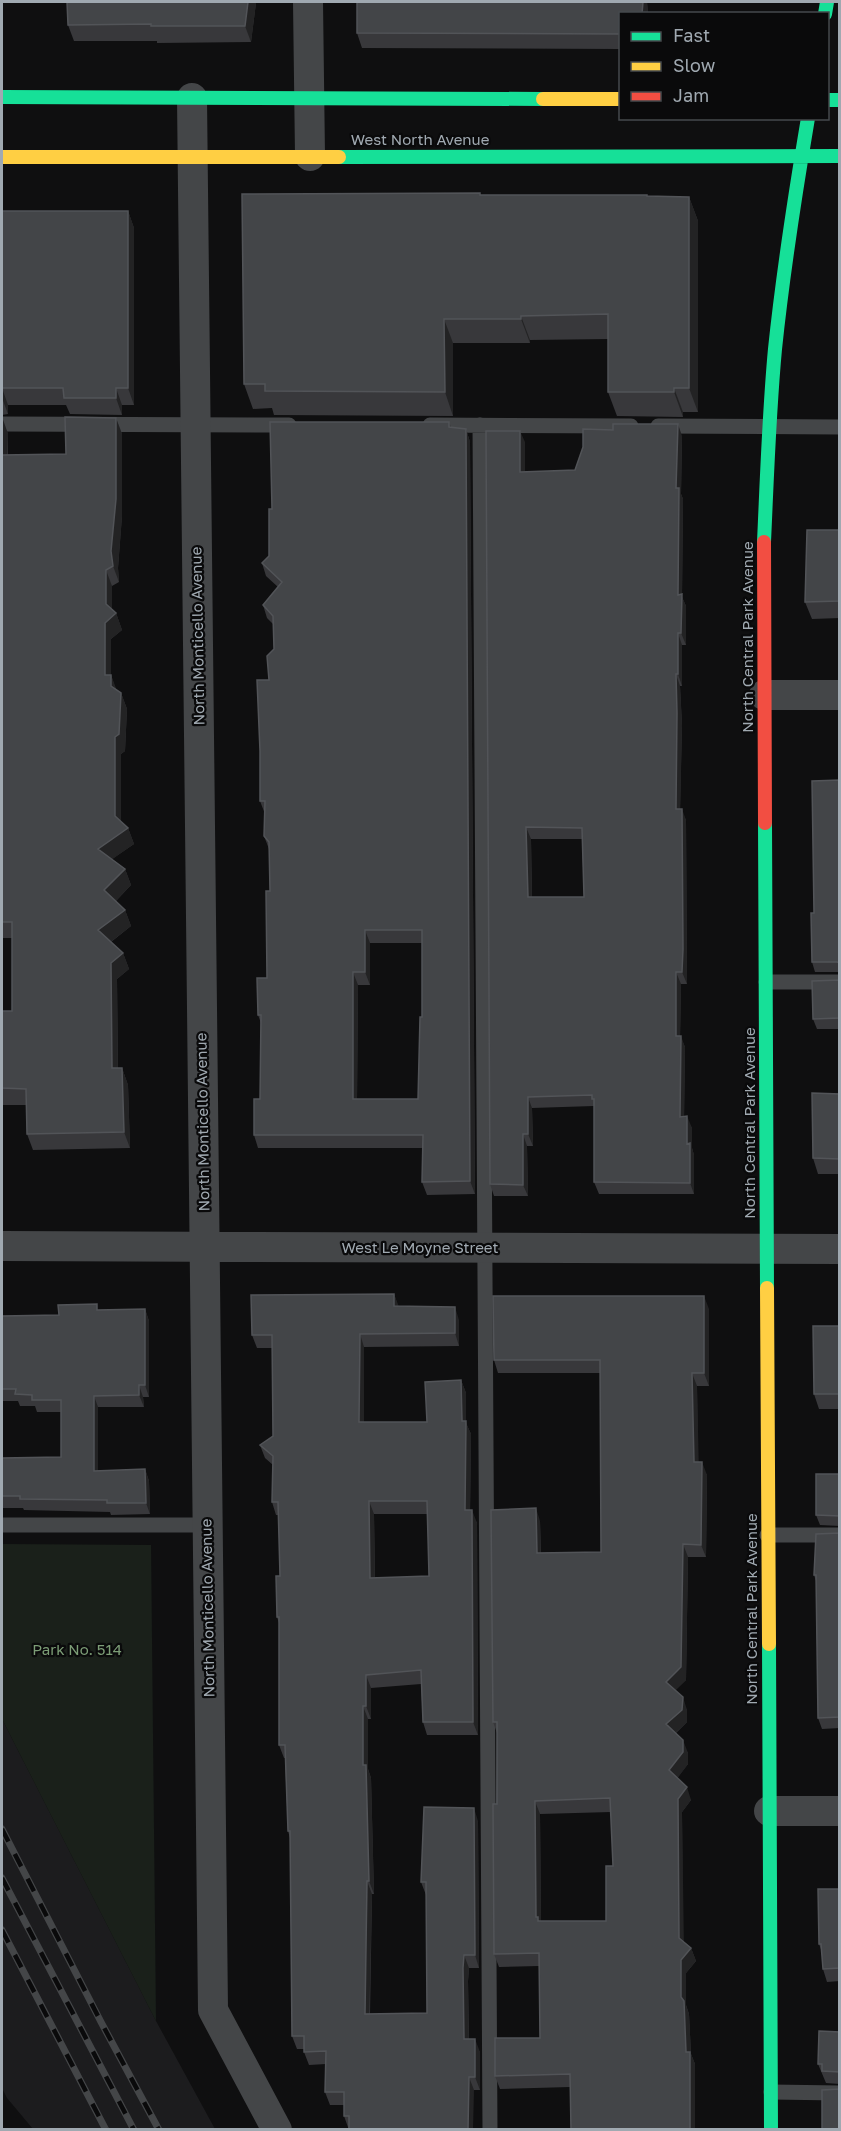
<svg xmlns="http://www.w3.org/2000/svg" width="841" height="2131" font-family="'Golos Text',sans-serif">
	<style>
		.built { fill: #1c1c1e }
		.green { fill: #1a201a }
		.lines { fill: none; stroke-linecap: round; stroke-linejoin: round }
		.lane { stroke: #444648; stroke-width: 15 }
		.street { stroke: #444648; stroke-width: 30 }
		.fast { stroke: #16e098; stroke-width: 14 }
		.slow { stroke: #ffcf43; stroke-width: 14 }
		.jam { stroke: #f24e42; stroke-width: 14 }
		.rail-casing { stroke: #444648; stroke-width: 7 }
		.rail { stroke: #0a0a0b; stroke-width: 4.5; stroke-dasharray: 14; stroke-linecap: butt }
		.wall { fill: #38383b; fill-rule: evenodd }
		.shaded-wall { fill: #232324 }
		.building { fill: #434548; stroke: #525458; stroke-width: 1.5; fill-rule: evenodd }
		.labels { text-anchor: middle; stroke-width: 4.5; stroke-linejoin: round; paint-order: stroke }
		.street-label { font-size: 15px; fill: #a0a9b1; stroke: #0a0a0b }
		.park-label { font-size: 15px; fill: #7c9d76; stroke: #0a0a0b }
	</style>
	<rect width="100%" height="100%" fill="#0f0f10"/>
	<path class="built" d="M2,1719l154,302 59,108h-182l-26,-31 -5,-10z"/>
	<path class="green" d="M2,1544l149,1 5,476 -154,-302z"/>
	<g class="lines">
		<path class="lane" d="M2,424l287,1
			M430,425l201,1
			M480,425l10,1705
			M658,426l182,1
			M766,982h74
			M2,1525h206
			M767,1535h73
			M771,2092l69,1"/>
		<path class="street" d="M308,2l2,154
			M192,98l21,1912 64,120
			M764,695h76
			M2,1246l838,3
			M769,1811h71"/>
		<path class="fast" d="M825,14l2,-12
			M2,97l541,2
			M828,100h12
			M339,157l501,-1
			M764,542c3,-65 5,-129 11,-193 8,-77 20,-154 33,-231
			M765,823l2,465
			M769,1644l2,486"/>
		<path class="slow" d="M543,99h77
			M2,157h337
			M767,1288l2,356"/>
		<path class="jam" d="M764,542l1,281"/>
		<defs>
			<path id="rail" d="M2,1829l99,193 58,108
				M2,1878l132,252
				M2,1930l104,200"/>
		</defs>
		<use href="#rail" class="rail-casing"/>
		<use href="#rail" class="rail"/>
	</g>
	<path class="wall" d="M357,2h290l1,12h-27v35l-259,-1 -5,-15z
		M256,3l-5,39 -94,1v-2h-83l-6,-16z
		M481,195l208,2 9,24v191h-15v5l-66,-1 -9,-24v-53l-78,1v3h-77v73l-179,-1 -2,-7 -19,1 -9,-25z
		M2,211h126l6,17v177h-12v10l-52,-1 -4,-9h-58v9l-6,1z
		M2,417l6,17v21l58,-1 50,-36 6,16v82l-4,52 1,14 -7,4v23l4,4 6,17 -11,9v36l5,15 5,3 6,16 -2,42 -4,3v68l7,6 6,16 -22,15 13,10 6,16 -15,16 9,9 6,16 -20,16 12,11 6,16 -12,10 1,89h4l6,17 2,63 -97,2 -6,-16 -1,-29h-24v-94h10v-73h-10z
		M449,422l2,5 15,2 4,13 5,752 -48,1 -5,-13 1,-34h-165l-4,-13 6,-36 1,-76 -3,-8 9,-37 3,-87 -1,-42 -5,-13 1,-22 -5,-13 9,-121 5,-31 -1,-25 -6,-6 -4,-13 15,-18 -12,-11 -4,-13 7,-7 3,-47zM370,943h52v74l-4,82h-61l1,-114h12z
		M682,436l-1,58 2,5 -1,98 4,9v39h-4v41h-2l2,39 -2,84 6,11 1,164h-6l-1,52 5,11 -1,69 8,12v20l2,7v39h-95l-5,-12v-76l-62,2 1,38h-6l1,50h-34l-4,-12 35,-742v30l50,-2zM531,839h51l2,58h-52z
		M840,530v88l-28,1 -7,-17z
		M840,780v192h-25l-3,-10 2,-49z
		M840,980v49h-23l-4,-10z
		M840,1094v80h-22l-5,-16z
		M394,1294l4,12 61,14v26l-95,1v75h63l34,-42 5,13v30l5,11 -1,76 7,13 1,212h-51l-4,-13 -2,-38 -50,4v31h-3v50l3,9 3,116h-2l-2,120 57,-1 -1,-118 -5,-13 57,-61 1,147h-10l-1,13 1,58 11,13v38h-6l-125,40 -5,-14v-11h-14l-5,-13 1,-28 -17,1 -5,-13v-3h-7l-5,-13 -2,-198 -2,-7 -3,-73h-1l-5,-13v-122l-2,-6 3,-41 -1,-61h-3l-4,-13 1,-37 -8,-7 -5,-13 13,-9 -1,-88h-15l-5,-13zM374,1514h54l1,62 -54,2z
		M145,1309l4,12v76h-6l1,10h-46v64l47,-2 4,12 1,33 -39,1 -1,-3 -86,-2 -1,-2h-21v-50l59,-1v-45h-24l-2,-6h-15l-2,-5h-16v-85l57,-1 40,-5z
		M709,1309v77h-12l1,76 9,13 -1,82h-18l-2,123 -11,10 12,20v12l-11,11 12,20v11l-11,14 14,22 -9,12 1,130 8,6 5,13 -10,12v32l3,9 2,40 4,10v66h-124l-1,-43 -70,2 -5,-13 45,-38 -1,-72 -40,1 -5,-13 3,-221 -4,-11 47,-201 1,32 60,-1 -1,-179h-102l-4,-13zM611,1812l2,54 -7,55h-65l-1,-107z
		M840,1326v83h-21l-5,-15z
		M840,1474v52l-20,-1 -4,-10z
		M840,1533v195l-18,1 -4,-11 -2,-137 -2,-6z
		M840,1889v92l-13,1 -4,-13 -1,-17 -3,-8z
		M840,2032v52l-14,-1 -8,-19z"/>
	<path class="shaded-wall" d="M248,2h8v1l-5,39 -6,-16z
		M643,2h4l1,12h-6z
		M689,197l9,24v191l-9,-24z
		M128,211l6,17v177l-6,-17z
		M521,316l9,24v3l-9,-24z
		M444,319l9,24v73l-8,-24z
		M2,388l6,17v9l-6,-16z
		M116,388l6,17v10l-6,-17z
		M674,388l9,24v5l-9,-25z
		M2,417l6,17 -1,37 -5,-16z
		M116,418l6,16v82l-4,52 1,14 -6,-16 -2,-15z
		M678,424l4,12 -1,58 2,5 -1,98 4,9v39l-5,-12 -3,-38 -2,-107z
		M466,429l4,13 5,752 -5,-13z
		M520,431l5,11v42l-5,-12z
		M106,570l6,16v31l4,-4 6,17 -11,9v52l-6,-16 1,-71z
		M678,633l4,12v41l-4,-12z
		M676,674l4,12 2,39 -2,95 -4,-11z
		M111,675l6,16 -6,-5z
		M121,693l6,16 -2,42 -4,3v79l7,-5 6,16 -30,21 -6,-16 17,-112z
		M682,809l4,11 1,164 -5,-12z
		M526,827l5,12 1,69 -4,-11z
		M125,869l6,16 -21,22 -6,-17z
		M125,910l6,16 -27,21 -6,-17z
		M365,930l5,13v42l-5,-13z
		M123,953l6,16 -12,10 1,105 -6,-16 -1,-105z
		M353,972l5,13 -1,127 -4,-13z
		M676,972l5,12 -1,63 -4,-11z
		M681,1036l4,11 -1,81 -4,-11z
		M122,1068l6,17 2,63 -6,-16z
		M528,1097l4,11 1,38 -5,-12z
		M687,1116l5,12v20l2,7v39l-4,-11 -3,-39z
		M523,1134l4,12 1,50 -5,-11z
		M394,1294l5,13 -5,-1z
		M704,1296l5,13v77l-5,-13z
		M455,1307l4,13v26l-4,-13z
		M145,1309l4,12v76l-4,-12z
		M360,1334l4,13v88l-5,-13z
		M692,1373l5,13 2,89 -5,-13z
		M461,1380l5,13v30l5,11 -1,89 -5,-13z
		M139,1385l4,12 1,10 -5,-12z
		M94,1396l4,11v76l-4,-12z
		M702,1462l5,13 -1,82 -5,-12z
		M145,1469l4,12 1,33 -4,-11z
		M369,1501l5,13 1,77 -5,-13z
		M536,1508l4,13 1,45 -4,-13z
		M472,1510l5,13 1,212 -5,-13z
		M683,1544l5,13 -2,123 -15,15 -5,-13z
		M366,1675l5,13v31l-5,-13z
		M683,1697l4,13v12l-16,15 -5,-13z
		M363,1706l5,13v50l3,9 3,116 -5,-13 -6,-116z
		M683,1740l5,13v11l-14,19 -5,-13z
		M687,1787l4,13 -9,12 2,139 -5,-13 -1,-139z
		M535,1801l5,13 1,109 -5,-6z
		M474,1808l4,13 1,147 -4,-13z
		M367,1881l5,13 -3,133 -4,-13z
		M691,1948l5,13 -10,12v32l3,9 2,40 4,10v66h-5l-9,-133v-37z
		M464,1955l5,13 -1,13 1,71 -5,-13 -1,-71z
		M475,2039l5,13v38l-5,-13z
		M469,2077l5,13 -1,40h-5z"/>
	<path class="building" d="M67,2h181l-3,24h-94v-2l-83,1z
		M357,2h286l-1,12h-21v20l-264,-1z
		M480,193v2h167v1l42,1v191h-15v4h-66v-78l-87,2v3h-77l1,73 -180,-1v-7h-21l-2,-190z
		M2,211h126v177h-12v10h-52l-1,-10h-61v10z
		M65,417l51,1v81l-5,52 2,15 -7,4v34l10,9 -11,10v52h6v11l10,7 -2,41 -4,3v79l13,12 -30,21 27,20 -21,21 21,20 -27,20 25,23 -12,10 1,105h10l2,64 -97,2 -1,-45 -24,-1v-77h10v-89h-10v-467l64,-1z
		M270,422h179v5l17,2 4,752 -48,1 1,-47h-169v-36h6l1,-84h-3l-1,-37h10l-1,-87h4l-1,-49 -5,-6 1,-35h-5v-50l-3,-71h12l-2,-24 7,-7 -1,-33 -10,-11 19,-23 -20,-19 7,-7v-47h3zM365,930h57v87h-2l-2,82h-65v-127h12z
		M613,424h65l-2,64h3l-1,107 4,-1 -1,39h-3v41h-2l1,39 -1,96h6l1,140 -1,23h-6v64h5l-1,81 7,-1v28l3,-1v40l-96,-1v-83h-2v-4l-64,2v37h-5v51l-33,-1 -4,-753h34v41l55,-2 8,-23v-18l30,1zM526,827l56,1 2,69h-56z
		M807,530h33v71l-35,1z
		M840,780v183l-3,-1h-25l-1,-49h3l-2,-132z
		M840,980v38l-27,1 -1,-38z
		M812,1093l28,1v65l-27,-1z
		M394,1294v12l61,1v26l-95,1 -1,88h68l-2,-40 36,-2 1,41h4l-1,89h7l1,212h-50l-2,-52 -55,5v31h-3v59h3l3,116h-2l-2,133 62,-1 -1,-131h-5l3,-75 50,1 1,147h-11l-1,13 1,71h11v38h-6l-1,53h-119v-14h-5v-24h-19l1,-41 -22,1v-16h-12l-2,-205h-2l-3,-86h-6v-128h-2l-1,-41h4l-2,-74h-6l1,-46 -13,-11 13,-9 -1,-101h-20l-1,-40zM369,1501h58l2,75 -59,2z
		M493,1296h211v77h-12l2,89h8l-1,83 -18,-1 -2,123 -15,15 17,15 -1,13 -16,14 17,16v12l-14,18 18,17 -9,12 1,139 12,10 -10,12v37l3,4 2,51h4v78h-119l-1,-56 -75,2v-38h45l-1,-85 -45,1 -1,-150h4v-82h-4l-2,-212 45,-2 1,45 64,-1 -1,-192h-106zM610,1798l3,68h-7v55h-68v-4h-2l-1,-116z
		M97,1304v6l48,-1v76h-6v10l-45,1v75l51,-2 1,34h-39v-3l-87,-1v-3h-18v-38l59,-1v-57h-29v-5l-17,-1 1,-5h-14v-73l57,-1 -1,-10z
		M813,1326h27v68h-26z
		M816,1474h24v42l-24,-1z
		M840,1533v184l-22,1 -2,-143h-2l2,-41z
		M818,1889h22v79l-17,1 -2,-25h-2z
		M819,2031l21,1v40l-18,-1v-7h-4z
		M840,2089v41h-18v-40z"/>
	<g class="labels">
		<g class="street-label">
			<text x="420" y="145">West North Avenue</text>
			<text transform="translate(198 636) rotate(-91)" y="5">North Monticello Avenue</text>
			<text transform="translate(748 637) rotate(-90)" y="5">North Central Park Avenue</text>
			<text transform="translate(203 1122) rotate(-91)" y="5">North Monticello Avenue</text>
			<text transform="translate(750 1123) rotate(-90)" y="5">North Central Park Avenue</text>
			<text x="420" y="1253">West Le Moyne Street</text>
			<text transform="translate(208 1608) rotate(-91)" y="5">North Monticello Avenue</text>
			<text transform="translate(752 1609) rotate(-90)" y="5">North Central Park Avenue</text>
		</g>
		<g class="park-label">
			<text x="77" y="1655">Park No. 514</text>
		</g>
	</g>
	<rect width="841" height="2131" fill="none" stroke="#a0a9b1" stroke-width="6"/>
	<rect x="619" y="12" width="210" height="108" fill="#0a0a0b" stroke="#464a4d" stroke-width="1.5"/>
	<rect x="631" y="32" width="30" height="9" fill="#16e098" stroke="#464a4d" stroke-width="1.5"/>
	<text x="673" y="42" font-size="18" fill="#a0a9b1">Fast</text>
	<rect x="631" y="62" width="30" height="9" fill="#ffcf43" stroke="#464a4d" stroke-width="1.5"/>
	<text x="673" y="72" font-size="18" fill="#a0a9b1">Slow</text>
	<rect x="631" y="92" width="30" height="9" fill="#f24e42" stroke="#464a4d" stroke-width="1.5"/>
	<text x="673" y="102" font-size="18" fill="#a0a9b1">Jam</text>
</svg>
